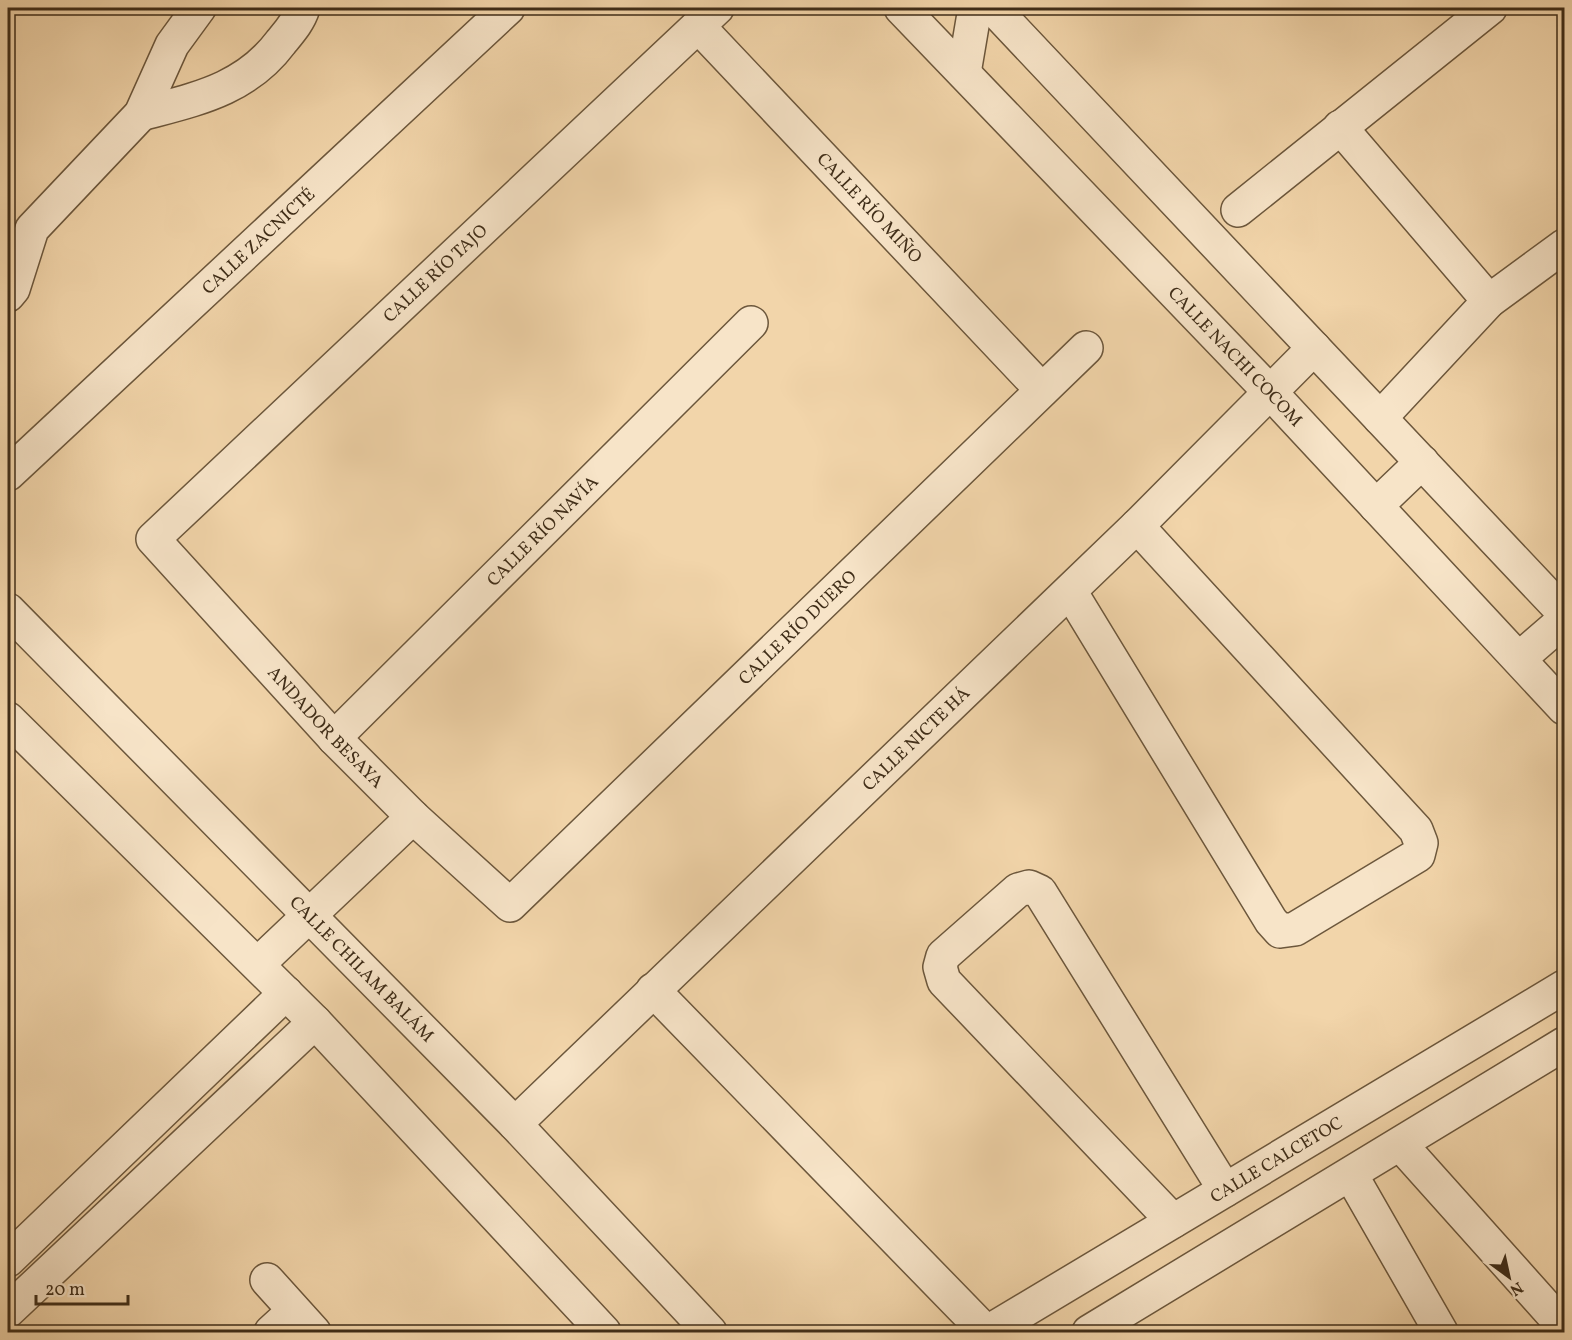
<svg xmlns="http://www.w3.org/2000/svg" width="1572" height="1340" font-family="Vollkorn,serif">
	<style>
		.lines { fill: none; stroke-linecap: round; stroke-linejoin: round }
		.minor-casing { stroke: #6c573c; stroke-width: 36 }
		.minor { stroke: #f7e4c8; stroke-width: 33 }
		.labels { text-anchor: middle; stroke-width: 5; stroke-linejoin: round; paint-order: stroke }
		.street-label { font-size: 18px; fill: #3f2d18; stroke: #f7e4c8 }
	</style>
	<rect width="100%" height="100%" fill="#f2d5aa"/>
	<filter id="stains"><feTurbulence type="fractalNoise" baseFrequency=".00333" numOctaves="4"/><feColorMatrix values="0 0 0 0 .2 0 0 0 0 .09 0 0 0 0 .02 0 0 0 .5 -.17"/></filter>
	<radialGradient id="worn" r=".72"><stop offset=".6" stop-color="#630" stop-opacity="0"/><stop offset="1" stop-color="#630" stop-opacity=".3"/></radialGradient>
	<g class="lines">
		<defs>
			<g id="minor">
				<path id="s1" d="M717,8l-564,531 181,199 79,79 97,88 576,-557"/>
				<path id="s2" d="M901,8l369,384 294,316"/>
				<path d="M993,8l571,605"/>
				<path id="s3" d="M698,26l344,364"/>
				<path d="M964,73l11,-65"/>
				<path d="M141,114c55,-15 104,-24 140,-72 9,-11 18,-21 22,-34"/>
				<path d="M1340,127l149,174"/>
				<path d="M1238,210l252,-202"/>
				<path d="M8,295l5,-6 19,-60 109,-115 31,-69 27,-37"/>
				<path d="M1380,418l109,-117 75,-55"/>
				<path id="s4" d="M8,474l500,-466"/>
				<path d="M1376,506l46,-44"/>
				<path d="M1070,591l201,330 9,10 15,-2 123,-74 3,-12 -5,-13 -279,-304"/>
				<path id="s5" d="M8,610l507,514 195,208"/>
				<path d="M1519,659l45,-39"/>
				<path d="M8,719l307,303 289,310"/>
				<path id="s6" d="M334,738l417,-415"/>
				<path d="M258,964l155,-147"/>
				<path d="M653,990l333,342"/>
				<path id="s7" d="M515,1124l622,-598 177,-178"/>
				<path d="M1401,1145l163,182"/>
				<path d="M1351,1175l90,157"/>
				<path d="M1173,1221l-229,-240 -4,-14 3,-11 75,-66 11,-3 11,5 185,298"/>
				<path d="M8,1260l278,-267"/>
				<path d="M267,1280l47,52"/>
				<path d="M8,1311l307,-289"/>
				<path d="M271,1332l23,-21"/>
				<path id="s8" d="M988,1332l576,-345"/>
				<path d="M1089,1332l475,-288"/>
			</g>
		</defs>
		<use href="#minor" class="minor-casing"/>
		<use href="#minor" class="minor"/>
	</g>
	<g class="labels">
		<g class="street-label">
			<text dy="6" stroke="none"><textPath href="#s3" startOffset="250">CALLE RÍO MIÑO</textPath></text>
			<text dy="6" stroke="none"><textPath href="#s4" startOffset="342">CALLE ZACNICTÉ</textPath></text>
			<text transform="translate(435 273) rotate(-43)" y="6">CALLE RÍO TAJO</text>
			<text dy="6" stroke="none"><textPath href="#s2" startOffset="483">CALLE NACHI COCOM</textPath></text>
			<text dy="6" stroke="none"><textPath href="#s6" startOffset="294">CALLE RÍO NAVÍA</textPath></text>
			<text dy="6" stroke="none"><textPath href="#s1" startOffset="1686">CALLE RÍO DUERO</textPath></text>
			<text dy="6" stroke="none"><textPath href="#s1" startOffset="1030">ANDADOR BESAYA</textPath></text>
			<text dy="6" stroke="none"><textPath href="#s7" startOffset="556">CALLE NICTE HÁ</textPath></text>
			<text dy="6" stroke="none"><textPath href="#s5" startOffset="504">CALLE CHILAM BALÁM</textPath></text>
			<text dy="6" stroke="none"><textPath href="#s8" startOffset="336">CALLE CALCETOC</textPath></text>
		</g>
	</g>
	<rect width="1572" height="1340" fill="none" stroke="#f2d5aa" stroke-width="30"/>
	<rect x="9" y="9" width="1554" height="1322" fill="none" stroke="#3f2d18" stroke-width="3"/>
	<rect x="15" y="15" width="1542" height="1310" fill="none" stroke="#3f2d18" stroke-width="1.5"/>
	<g transform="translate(1509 1277) rotate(147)" stroke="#f7e4c8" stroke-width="4.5" paint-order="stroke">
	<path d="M0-4.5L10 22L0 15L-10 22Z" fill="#3f2d18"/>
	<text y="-9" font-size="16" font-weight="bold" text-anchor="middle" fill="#3f2d18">N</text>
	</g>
	<path d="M36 1295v9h92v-9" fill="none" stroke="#3f2d18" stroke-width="3"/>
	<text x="45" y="1295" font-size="18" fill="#3f2d18" stroke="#f7e4c8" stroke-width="4.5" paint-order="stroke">20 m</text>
	<rect width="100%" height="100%" filter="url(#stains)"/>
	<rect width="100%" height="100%" fill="url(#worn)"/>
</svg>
